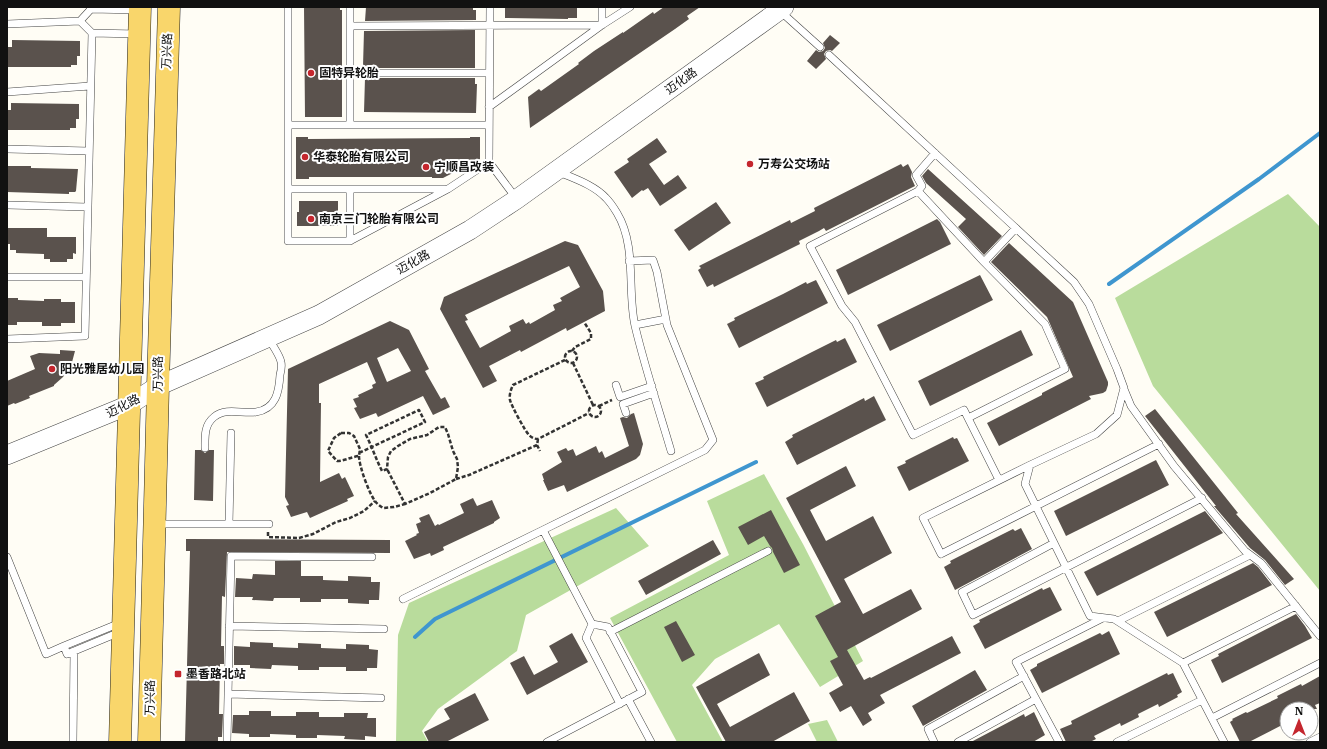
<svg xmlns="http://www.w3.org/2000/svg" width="1327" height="749" font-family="'IBM Plex Serif','Noto Sans SC',serif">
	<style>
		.forest { fill: #b9dc9c }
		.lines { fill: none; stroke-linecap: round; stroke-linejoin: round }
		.stream { stroke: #3f96cf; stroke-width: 4 }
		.building { fill: #5a524d; fill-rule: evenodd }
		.service-casing { stroke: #444; stroke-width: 8 }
		.tertiary-casing { stroke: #444; stroke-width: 20 }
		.primary-casing { stroke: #222; stroke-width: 23 }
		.path { stroke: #333; stroke-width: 2.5; stroke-dasharray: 4 2; stroke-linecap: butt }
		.service { stroke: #fff; stroke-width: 7 }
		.tertiary { stroke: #fff; stroke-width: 19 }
		.primary { stroke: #f9d66b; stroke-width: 22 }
		.poi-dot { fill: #c4262e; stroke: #fff; stroke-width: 1.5 }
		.labels { text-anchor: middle; stroke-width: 4; stroke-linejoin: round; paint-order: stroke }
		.street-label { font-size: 12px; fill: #111; stroke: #fff }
		.poi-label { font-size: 12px; font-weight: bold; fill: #111; stroke: #fff; text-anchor: start }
	</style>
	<rect width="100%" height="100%" fill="#fffdf5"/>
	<path class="forest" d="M1288,194l32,33v364l-167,-205 -38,-88z
		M764,474l39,70 60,117 -43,26 -41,-63 -64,35 -23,26 31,57h-46l-67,-124 119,-63 -22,-54z
		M616,508l33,38 -123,69 -9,36 -79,58 -16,22 6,11h-32l2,-107 11,-32z
		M827,720l11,22h-21l-9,-18z"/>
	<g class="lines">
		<path class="stream" d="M1109,284l150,-105 61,-46
			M415,637l20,-18 321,-157"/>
	</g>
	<path class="building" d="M304,7h36v3h2v107h-37z
		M366,7h107v3h3v10l-111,1z
		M505,7h72v11h-9v1l-63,-1z
		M664,7h36l-13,9 2,3 -14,10 -145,99 -2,-31 11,-8 2,2 38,-27 -1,-1 16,-12 29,-19v1l30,-21 1,2z
		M475,30v38h-110l1,-2h-3l1,-35z
		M830,35l10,8 -8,8 -2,-1 -4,1 -2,3 2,5 -10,10 -9,-8 9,-11 3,2 4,-1 2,-3 -2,-5z
		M12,40l68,1v15h-3v9h-6v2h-64v-20h5z
		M365,78h110v6h2l-1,29 -112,-1z
		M11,103l68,1v15h-3v9h-6v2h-63v-20h4z
		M296,137h12v2l162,-1v-1h10v22l-37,19h-11v-1h-123v2h-13z
		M657,138l10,14 -18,12 15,21 14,-10 9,13 -27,18 -12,-18 -5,3 -1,-1 -10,8 -18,-26 15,-10 -2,-3z
		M901,164l2,3 5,-3 4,8 -1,5 4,9 -89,45 -2,-3 -5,3 -20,10 1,3 -86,43 -1,-3 -6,3 -9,-17 3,-2 -2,-2 91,-46 1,3 24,-12 -1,-3z
		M7,166h24v2l47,1 -2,22 -1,1h-6v2l-62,-2z
		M928,169l74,67 -18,19 -26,-28 8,-8 -40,-36 -4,-7z
		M299,201h39v25h-41v-14h2z
		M716,202l15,21 -42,28 -15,-21z
		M937,219l3,3 11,22 -103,51 -12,-25z
		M7,228h40v9h29v17l-3,-1v6h-6v3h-17v-3h-6v-5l-28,-1v-3h-6v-6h-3z
		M565,241l13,4 25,46 2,20 -38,20 -1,-3 -45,24 -1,-2 -31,16 8,15 -14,7 -43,-79 4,-12zM569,266l11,21 -20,11 2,3 -9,4 2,5 -25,14 -1,-2 -3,2 -3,-5 -14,7 2,5 -31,17 -15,-27 3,-1 -3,-5z
		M1009,243l64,59 35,80v3l-2,6 -3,2 -14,3 2,3 -92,47 -12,-23 55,-28v-2l31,-16 -26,-60 -56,-55z
		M980,275l13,25 -103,51 -13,-26z
		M816,280l12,23 -89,45 -12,-24 8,-4 -1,-2 49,-24 23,-12 1,2z
		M7,298h11v2l26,1v-2h17v3h14v21h-14v3h-19v-4h-25v3h-10z
		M390,321l19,9 20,39 -4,2 16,28 4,-2 5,10 -17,8 -10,-19 -45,21 -2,-4 -16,6 -6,-11 3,-1 -4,-8 6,-2 -1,-2 15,-7 -1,-3 4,-2 -9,-21 -48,22v19h2l-1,79 19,-9 3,6 3,-2 9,19 -7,3 1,2 -38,17 -3,-6 -16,5 -5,-11 3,-1 -4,-8 3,-128zM398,348l13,23 -24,11 -10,-24z
		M1021,330l12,25 -103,51 -12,-25z
		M845,338l12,24 -90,45 -12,-24 9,-4 -1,-2 49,-25 24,-12 1,2z
		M60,350l15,1 -4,15 -8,11 -9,8v1l-25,10 1,2 -15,6 -1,-1 -7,3v-25l28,-12 -5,-13 9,-3 21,1z
		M874,396l12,24 -89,45 -12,-23 8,-5 -1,-2 45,-23 27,-14 1,3z
		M1155,409l83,104 -2,1 58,65 -9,6 -20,-25 -15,-12 -36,-42h2l-71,-90z
		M634,413l9,31 -3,11 -4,4 -69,33 -3,-7 -16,6 -5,-11h1l-2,-6 20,-12 -5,-10 9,-4 2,3 5,-2 3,7 20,-10 3,7 3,-2 3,7 24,-12 -9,-28 3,-1 4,1 4,-4z
		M953,437l1,2 3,-1 12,23 -60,30 -12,-24 9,-4 -1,-2z
		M195,450h6l4,3 4,-3h5l-1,51 -19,-1z
		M1156,460l13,25 -103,51 -12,-25z
		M846,466l10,20 -46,24 16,31 47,-25 19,37 -48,26 19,35 48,-25 11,20 -75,41 13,23 4,7 6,-3 1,1 81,-42 9,17 -81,42 5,8 -17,10 4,7 -9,6 -12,-20 -11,6 -11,-19 14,-8 -13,-24 8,-4 -23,-41 26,-14 -55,-104z
		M473,498l4,8 15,-6 8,18 -6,4v1l-51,24 1,3 -13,6 -1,-3 -16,6 -9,-18 12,-6 -1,-1 3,-1 -3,-9 5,-2 -2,-4 10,-4 6,12 3,-2 1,1 25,-12 -4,-9z
		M771,510l29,55 -16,8 -11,-21 -1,-4 -2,-2 -6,-10 -16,9 -10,-18z
		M1205,511l18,22 -126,63 -13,-24z
		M1021,528l11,21 -77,41 -11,-23 7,-4 -1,-2 53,-27 10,-5 2,2z
		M186,539l204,1v13l-163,-1 -2,45 -3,-1 -1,50h3v18h-4l-1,50h4l-1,23h-4v5h-33l5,-191h-4z
		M713,540l8,14 -75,41 -8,-14z
		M275,561h26v15h22v4l25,1v-5l23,1v5h9l-1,18h-10v4l-21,-1v-4h-27v3h-21v-4h-26l-1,3 -21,-1 1,-3h-18l1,-19 16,1 1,-5 22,1z
		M1253,563l5,4 14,18 -105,52 -13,-25z
		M1050,587l12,23 -77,39 -12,-23 7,-4 -1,-2 63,-32 1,2z
		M1296,614l9,12 7,12 -90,45 -11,-23 8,-4 -1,-2z
		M676,621l19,34 -13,7 -18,-35z
		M1109,631l11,23 -78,39 -12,-23 7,-4v-2l63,-31 2,2z
		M572,633l16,29 -61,33 -17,-32 14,-7 10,19 24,-13 -9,-16z
		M250,642l23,1v4l25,1v-5l23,1v4l25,1v-5l23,1v4l9,1 -1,18h-10v3h-21v-4h-27v3h-21v-4l-26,-1 -1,4 -21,-1v-3h-16v-19l16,1z
		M759,653l11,22 -53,29 13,23 64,-35 16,29 -38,21h-46l-30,-55z
		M975,670l12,20 -64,36 -11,-20z
		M1167,673l1,2 5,-2 9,19 -5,3 1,2 -19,10 -1,-3 -20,10 1,3 -18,9 -1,-3 -26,13 2,3 -6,3h-24l-6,-13 12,-5 -1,-3z
		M1320,676v27l-5,2 2,4h-30v10l-4,2 1,3 -35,18h-9l-10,-20 3,-2 -1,-1 14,-7 1,1 31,-15 -1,-2 24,-12 1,2z
		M475,693l14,27 -43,22h-17l-5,-10 26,-13 -6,-10z
		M249,711h22v5h25v-4h23v5h25v-4h24l-1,5h9v19l-11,-1v4l-21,-1 1,-3 -28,-1v3h-21v-3l-26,-1v3h-21v-3l-17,-1 1,-18h16z
		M1034,712l11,23 -12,7h-62l53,-28 1,3z"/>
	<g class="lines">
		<defs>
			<path id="service" d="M91,7v2l47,1
				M288,7v234h62l98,-52 41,-27
				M350,7v118
				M490,7l-1,155 27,36
				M91,9l-11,12 12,12
				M780,11l40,36
				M7,24l73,-3
				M350,26l252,-1v-18
				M829,55l245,227 15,22 28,65 7,19 -7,27 -21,19 -66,31 -5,19 65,132 24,3 69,44 41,79
				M350,73h139
				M7,92l83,-6
				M489,107l113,-82 28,-18
				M288,125h201
				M7,149l82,2
				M559,172c16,7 35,13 47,26 4,4 8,10 11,15 20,33 10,77 18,113 10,42 24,84 36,125
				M288,189h157
				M350,189v52
				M918,191l4,-5 -6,-11 19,-22
				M7,205l81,2
				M984,262l32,-34
				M7,277h79
				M635,325l31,-6
				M7,339l78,-3 7,-303 45,1
				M616,385l4,12 32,-11
				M1124,389l7,17 43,60 71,85 16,12 59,73
				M626,413l-3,-9 31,-11
				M968,418l97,-49 -20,-45 -61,-62 -66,-71 -108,55 32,60 13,16 58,113 51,-25 35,70
				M205,448c0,-11 -1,-23 9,-31 12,-10 28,-3 42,-5 20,-3 23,-20 24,-37 1,-4 2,-9 1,-13 -1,-6 -9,-18 -13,-24
				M1030,465l-107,53 18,36 218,-110
				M157,524h112
				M229,524l2,-91
				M1054,543l-92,49 11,23 229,-117
				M7,557l39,97 18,-8
				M403,599l140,-69
				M1118,621l132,-66
				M592,624l-6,14 34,66
				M229,626l155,3
				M120,632l-53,22 -3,-8 56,-23
				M610,632l158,-81
				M1183,663l113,-57
				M228,694l153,4
				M628,699l23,43
				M1212,718l108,-55
				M73,742l1,-91
				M227,742l4,-186 141,1
				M547,742l95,-50 -34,-65 -16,-3 -49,-94 162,-80 8,-10 -46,-115 -10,-53 -4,-12 -24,1
				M934,742l-6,-13 96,-53
				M958,742l78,-43
				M1059,742l-43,-80 87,-44
				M1117,742l85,-42
				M1310,742l10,-5"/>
			<path id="tertiary" d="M7,455l122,-50 29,-19 161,-71 151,-85 47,-31 267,-192"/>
			<path id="primary" d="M120,742l20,-735
				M149,742l9,-356 11,-379"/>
		</defs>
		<use href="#service" class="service-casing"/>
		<use href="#tertiary" class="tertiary-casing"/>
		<use href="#primary" class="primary-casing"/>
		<path class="path" d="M565 357a6 6 0 1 1 12 0a6 6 0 1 1-12 0Z
			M572,351l3,-4 16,-8v-6l-7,-11
			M565,360l-52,25c-2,4 -4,10 -3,15 1,5 15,31 19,35 3,3 6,4 9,4l51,-26
			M573,363l20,42
			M589 411a6 6 0 1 1 12 0a6 6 0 1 1-12 0Z
			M599,406l13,-6
			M341,433h8l5,3 6,13 -1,7c-8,1 -15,5 -22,5l-9,-10 6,-13z
			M538,439l-1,6 3,6
			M359,452h2l64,-30 -6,-12 -53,25c6,12 10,24 16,36l5,-2 1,-12 3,-6 7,-5 12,-7 17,-4 12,-8h6l3,7 5,17 4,8 1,8 -2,12 -26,14 -25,11 -18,-35
			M359,456c0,10 10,37 16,45 2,3 5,5 8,7l11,-1 11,-3
			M456,479l13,-4 68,-30
			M268,532v5l31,1 14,-4 23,-12 14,-4 14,-7 11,-10"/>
		<use href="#service" class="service"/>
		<use href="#tertiary" class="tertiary"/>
		<use href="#primary" class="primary"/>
	</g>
	<g class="poi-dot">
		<circle cx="311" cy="73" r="4"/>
		<circle cx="305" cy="157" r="4"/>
		<circle cx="750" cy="164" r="4"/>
		<circle cx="426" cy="167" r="4"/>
		<circle cx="311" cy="219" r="4"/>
		<circle cx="52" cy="369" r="4"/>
		<rect x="174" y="670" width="8" height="8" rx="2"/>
	</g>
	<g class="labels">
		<g class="street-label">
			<text transform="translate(167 51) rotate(-88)" y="4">万兴路</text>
			<text transform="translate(681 81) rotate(-36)" y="4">迈化路</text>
			<text transform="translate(413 262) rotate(-29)" y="4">迈化路</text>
			<text transform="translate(158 374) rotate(-89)" y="4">万兴路</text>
			<text transform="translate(123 406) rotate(-27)" y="4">迈化路</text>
			<text transform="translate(150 698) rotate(-89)" y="4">万兴路</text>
		</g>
		<g class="poi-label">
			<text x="319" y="77">固特异轮胎</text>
			<text x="313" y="161">华泰轮胎有限公司</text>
			<text x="758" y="168">万寿公交场站</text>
			<text x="434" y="171">宁顺昌改装</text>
			<text x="319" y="223">南京三门轮胎有限公司</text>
			<text x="60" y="373">阳光雅居幼儿园</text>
			<text x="186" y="678">墨香路北站</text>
		</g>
	</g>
	<rect width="1327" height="749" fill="none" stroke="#111111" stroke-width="16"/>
	<g transform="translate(1299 721)"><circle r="19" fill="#ffffff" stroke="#a0a0a0"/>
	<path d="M0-3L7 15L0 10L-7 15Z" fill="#c4262e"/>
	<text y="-6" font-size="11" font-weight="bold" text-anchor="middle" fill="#111111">N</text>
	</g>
</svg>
